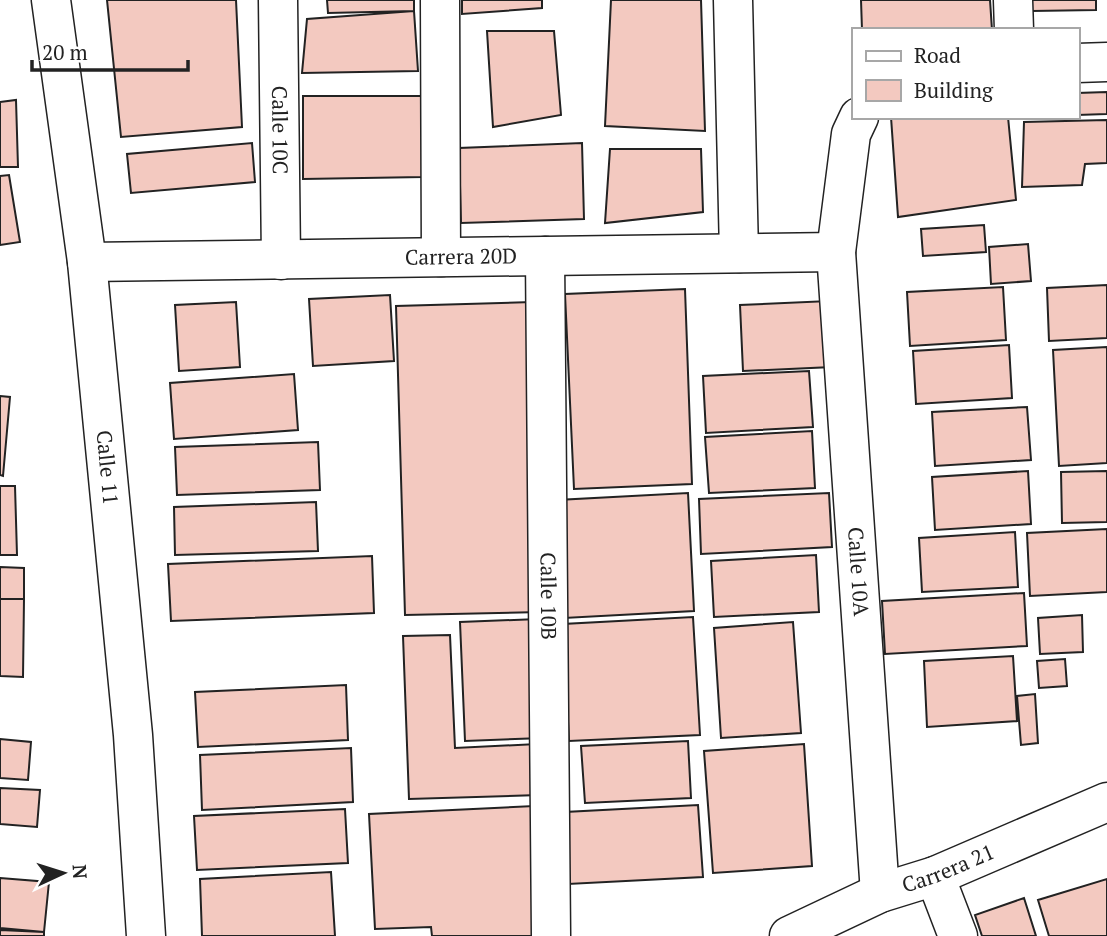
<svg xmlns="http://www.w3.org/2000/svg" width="1107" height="936" font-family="'PT Serif',serif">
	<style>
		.building { fill: #f3c9c0; stroke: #222; stroke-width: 2 }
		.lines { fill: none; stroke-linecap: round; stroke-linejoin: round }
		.street-casing { stroke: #222; stroke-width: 41 }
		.secondary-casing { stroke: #222; stroke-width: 41 }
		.street { stroke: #fff; stroke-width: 38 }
		.secondary { stroke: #fff; stroke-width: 38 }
		.labels { text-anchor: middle; stroke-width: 5; stroke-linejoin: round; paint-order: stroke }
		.street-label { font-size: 21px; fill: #222; stroke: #fff }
	</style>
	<rect width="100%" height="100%" fill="#fff"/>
	<path class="building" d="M107,0h129l6,127 -121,10z
		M327,0h87v11l-86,2z
		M462,0h80v8l-80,6z
		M611,0h90l4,131 -100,-5z
		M861,0h129l2,30h-130z
		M1032,0h64v10l-64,1z
		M414,11l4,60 -116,2 5,-54z
		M487,31h67l7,84 -68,12z
		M1107,92v22l-30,1v-22z
		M303,96h119l1,81 -120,2z
		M16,100l2,67h-18v-65z
		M891,117h117l8,83 -118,17z
		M1107,120v43l-22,1 -3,21 -60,2 2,-65z
		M252,143l3,39 -124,11 -4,-39z
		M582,143l2,76 -123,4 -2,-75z
		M610,149h91l2,63 -98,11z
		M9,175l11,67 -20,3v-69z
		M984,225l2,27 -63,4 -2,-27z
		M1028,244l3,37 -40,3 -2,-37z
		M1107,285v53l-58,3 -2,-53z
		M1003,287l3,53 -96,6 -3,-54z
		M685,289l7,195 -118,5 -9,-195z
		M390,295l4,66 -81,5 -4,-67z
		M829,301l3,66 -89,4 -3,-66z
		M236,302l4,65 -61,4 -4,-66z
		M532,302l9,310 -136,3 -9,-309z
		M1009,345l3,53 -96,6 -3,-53z
		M1107,347v116l-48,3 -6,-116z
		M809,371l4,56 -107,6 -3,-57z
		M294,374l4,56 -124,9 -4,-56z
		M0,396l10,1 -7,79 -3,-1z
		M1027,407l4,53 -96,6 -3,-54z
		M812,431l3,57 -106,5 -4,-56z
		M318,442l2,48 -143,5 -2,-48z
		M1028,471l3,53 -96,6 -3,-53z
		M1107,471v51l-45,1 -1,-51z
		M0,486h15l2,69h-17z
		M688,493l6,118 -130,7 -7,-118z
		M829,493l3,54 -131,7 -2,-55z
		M316,502l2,49 -143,4 -1,-48z
		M1107,529v63l-77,4 -3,-63z
		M1015,532l3,55 -96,5 -3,-54z
		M816,555l3,57 -105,5 -3,-56z
		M372,556l2,57 -203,8 -3,-57z
		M0,567l24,1v31h-24z
		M1024,593l3,53 -142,8 -3,-53z
		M0,599h24l-1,78 -23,-1z
		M1082,615l1,37 -43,2 -2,-36z
		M693,617l7,118 -131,6 -6,-117z
		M538,619l5,119 -78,3 -5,-119z
		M793,622l8,111 -80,5 -7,-110z
		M450,635l5,113 82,-4 2,51 -130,4 -6,-163z
		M1013,656l4,65 -90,6 -3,-66z
		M1065,659l2,27 -28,2 -2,-27z
		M346,685l2,55 -150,7 -3,-55z
		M1035,694l3,49 -17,2 -4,-49z
		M0,739l31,3 -3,38 -28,-2z
		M688,741l3,57 -106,5 -4,-57z
		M804,744l8,122 -99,7 -9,-122z
		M351,748l2,54 -151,8 -2,-55z
		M0,788l40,2 -3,37 -37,-3z
		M698,805l5,72 -135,7 -3,-72z
		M534,806l6,130h-108l-1,-9 -56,2 -6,-115z
		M345,809l3,54 -151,7 -3,-54z
		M331,872l4,64h-133l-2,-57z
		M0,878l49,4 -5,50 -44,-4z
		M1107,879v57h-58l-11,-36z
		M1024,898l12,38h-54l-7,-21z
		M0,930l44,2v4h-44z"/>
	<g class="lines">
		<defs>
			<g id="street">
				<path id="s1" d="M278,0l3,260"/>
				<path d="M440,0l1,257"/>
				<path d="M733,0l6,253"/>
				<path d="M1013,0l1,30"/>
				<path d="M1077,63l30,-1"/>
				<path id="s2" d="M859,117l-8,17 -15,118 44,641"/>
				<path id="s3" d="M545,256l6,680"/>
				<path id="s4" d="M87,262l749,-10"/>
				<path d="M935,876l23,60"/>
				<path id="s5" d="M789,936l91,-43 55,-17 172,-74"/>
			</g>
			<g id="secondary">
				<path id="s6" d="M51,0l36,262 46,473 13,201"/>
			</g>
		</defs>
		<use href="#street" class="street-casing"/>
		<use href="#secondary" class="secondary-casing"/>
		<use href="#street" class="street"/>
		<use href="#secondary" class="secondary"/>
	</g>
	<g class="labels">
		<g class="street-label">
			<text dy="7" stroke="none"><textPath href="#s1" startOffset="130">Calle 10C</textPath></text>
			<text dy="7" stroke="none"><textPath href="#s4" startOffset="374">Carrera 20D</textPath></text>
			<text dy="7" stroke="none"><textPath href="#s6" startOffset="471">Calle 11</textPath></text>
			<text dy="7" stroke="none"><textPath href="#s2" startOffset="458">Calle 10A</textPath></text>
			<text dy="7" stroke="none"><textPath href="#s3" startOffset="340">Calle 10B</textPath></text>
			<text dy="7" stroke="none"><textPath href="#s5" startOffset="173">Carrera 21</textPath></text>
		</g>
	</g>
	<rect x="852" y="28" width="228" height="91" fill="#ffffff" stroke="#a7a7a7" stroke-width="2"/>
	<rect x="866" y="51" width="35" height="10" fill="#ffffff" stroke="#a7a7a7" stroke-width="2"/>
	<text x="914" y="63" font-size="21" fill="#222222">Road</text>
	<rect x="866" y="80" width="35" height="21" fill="#f3c9c0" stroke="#a7a7a7" stroke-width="2"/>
	<text x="914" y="98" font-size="21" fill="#222222">Building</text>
	<g transform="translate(63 873) rotate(86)" stroke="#ffffff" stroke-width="5" paint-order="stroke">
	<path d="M0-5L12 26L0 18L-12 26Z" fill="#222222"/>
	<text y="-10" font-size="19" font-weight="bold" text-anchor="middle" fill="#222222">N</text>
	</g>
	<path d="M32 60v10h156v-10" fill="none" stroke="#222222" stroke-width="3.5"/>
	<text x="42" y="60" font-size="21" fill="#222222" stroke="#ffffff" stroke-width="5" paint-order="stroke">20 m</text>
</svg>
